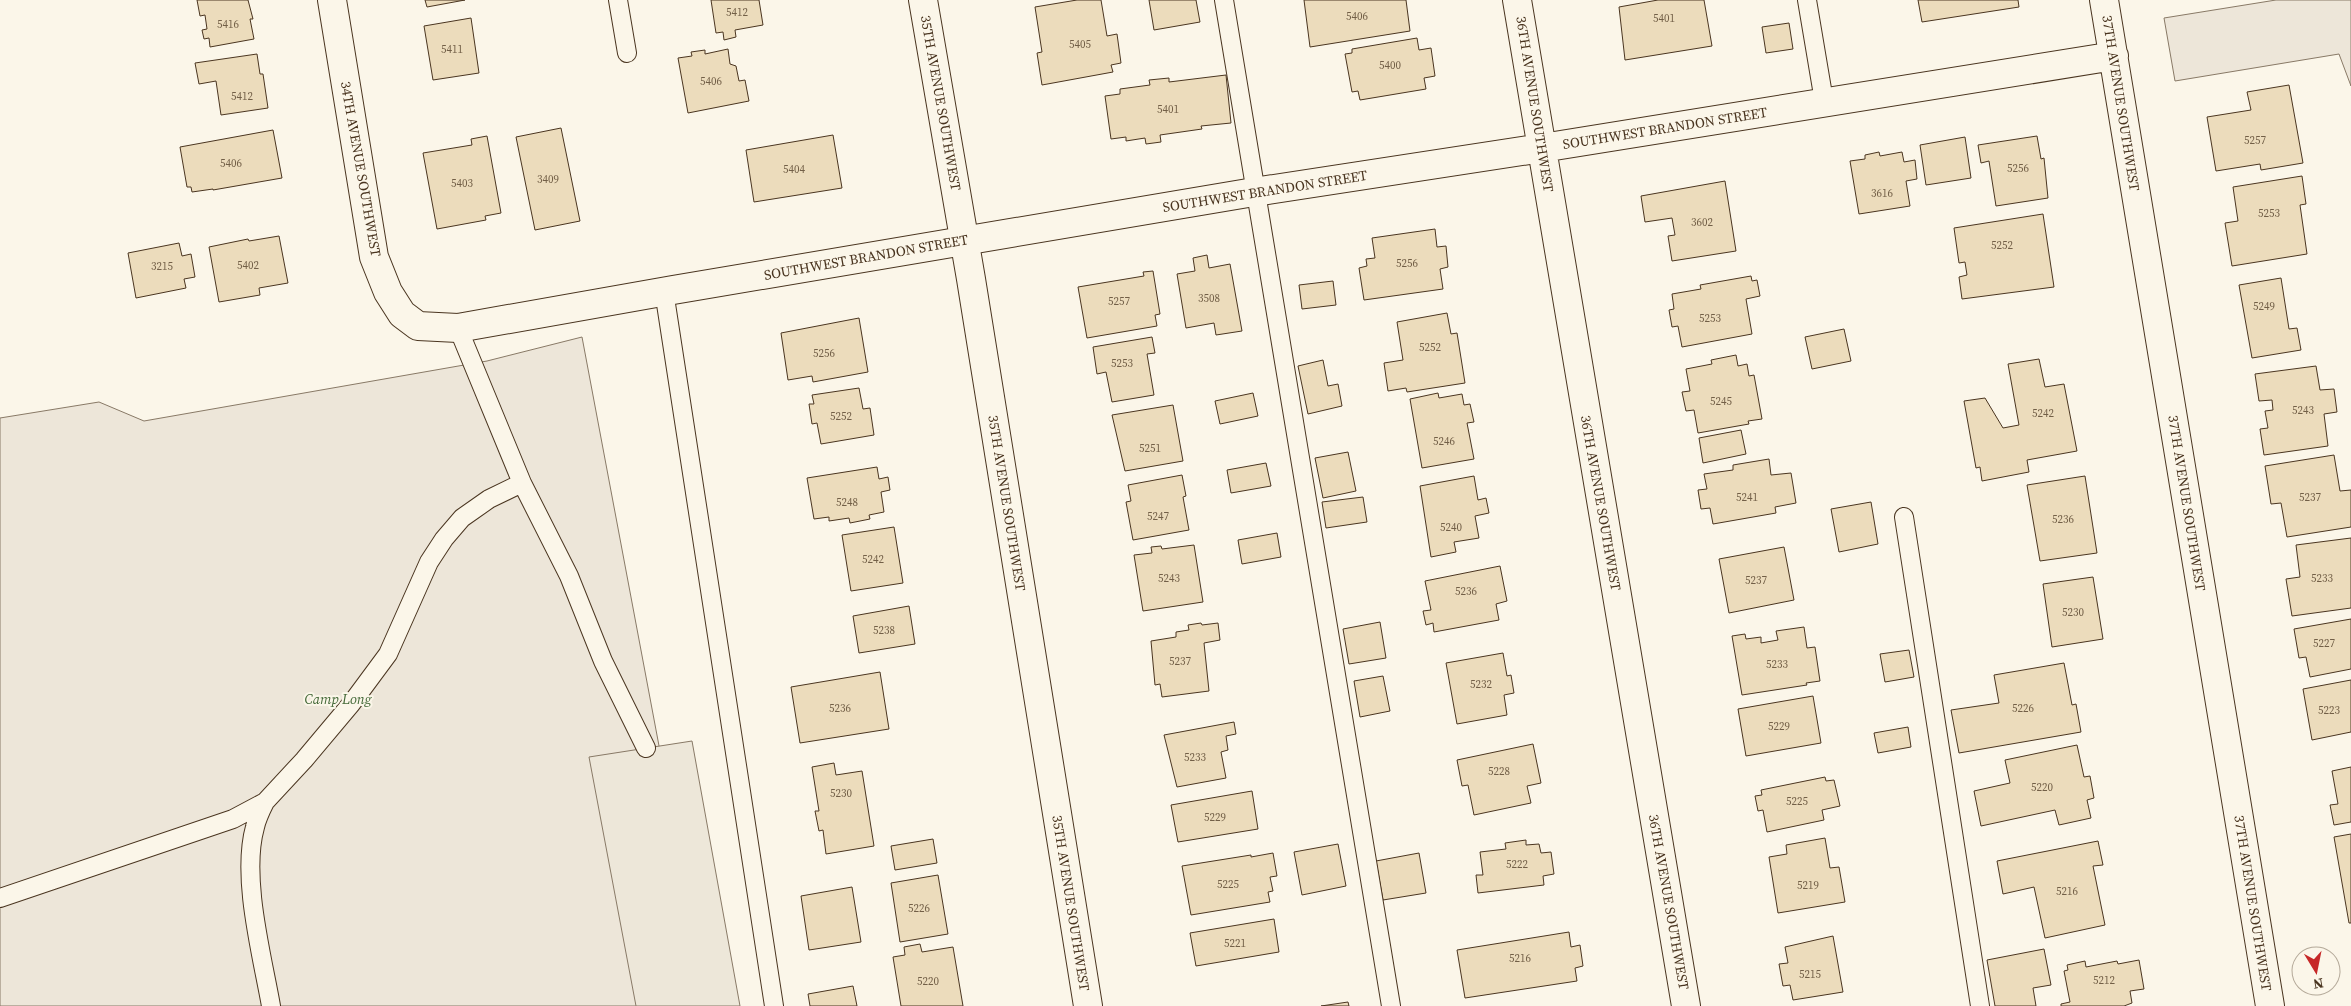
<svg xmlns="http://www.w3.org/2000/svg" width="2351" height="1006" font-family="'Source Serif 4',serif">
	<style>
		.green { fill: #ede6d9; stroke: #887966 }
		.parking { fill: #ede7d9; stroke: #887966 }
		.building { fill: #ecdcbc; stroke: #4a3520 }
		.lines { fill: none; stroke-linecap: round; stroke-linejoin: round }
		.lane-casing { stroke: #4a3520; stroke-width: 20 }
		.street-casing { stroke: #4a3520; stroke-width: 30 }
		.secondary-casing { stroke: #4a3520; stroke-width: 30 }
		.lane { stroke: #fbf6e9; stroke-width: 18 }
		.street { stroke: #fbf6e9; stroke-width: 28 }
		.secondary { stroke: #fbf6e9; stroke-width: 28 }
		.labels { text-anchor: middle; stroke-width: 4; stroke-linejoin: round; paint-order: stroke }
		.number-label { font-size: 11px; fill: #725f47 }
		.street-label { font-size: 14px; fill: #4a3520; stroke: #fbf6e9 }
		.park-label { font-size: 14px; font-style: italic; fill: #436837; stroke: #fbf6e9 }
	</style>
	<rect width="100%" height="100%" fill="#fbf6e9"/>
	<path class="green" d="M2276,0h75v86l-12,-32 -164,27 -11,-63z
		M582,337l126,669h-708v-588l99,-16 45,19 343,-60z"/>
	<path class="parking" d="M692,741l48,265h-104l-47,-249z"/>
	<path class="building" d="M197,0h51l5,19h-3l4,20 -44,8 -1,-9 -5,1 -2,-9 5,-1 -2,-14 -5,1z
		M425,0h40l-38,7z
		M711,0h48l4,25 -28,5 1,7 -12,3 -1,-8 -7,1z
		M1077,0h24l6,36 10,-2 4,29 -10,2 2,7 -71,13 -5,-32 5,-1 -7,-45z
		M1149,0h47l4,22 -46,8z
		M1304,0h102l4,31 -100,16z
		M1658,0h46l8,46 -87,14 -6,-53z
		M1918,0h100l1,7 -97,15z
		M471,18l8,55 -46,7 -9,-54z
		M1789,23l4,26 -27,4 -4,-26z
		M1417,38l2,12 12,-2 4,28 -11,2 2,11 -66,11 -2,-9 -6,1 -7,-38 7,-1v-4z
		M728,49l2,15 6,2 3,15 6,-1 4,21 -61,12 -10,-55 14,-2 -1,-4 14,-2v4z
		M257,54l3,20h3l5,34 -47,7 -5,-34 -17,3 -4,-21z
		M1226,75l5,48 -30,3 1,3 -42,6 1,7 -15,2 -1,-6 -19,3v-4l-15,2 -6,-43 15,-2v-5l30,-4 -1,-5 20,-2v4z
		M2289,85l14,78 -42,7 -1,-6 -44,7 -9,-54 44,-7 -4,-18z
		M561,128l19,93 -45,9 -19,-93z
		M273,130l9,48 -69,12v-1l-21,3 -1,-5h-4l-7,-40z
		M833,135l9,53 -88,14 -8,-52z
		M487,136l14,77 -16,3 1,4 -49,9 -14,-76 49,-8 -1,-6z
		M2037,136l4,23 3,-1 4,40 -52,8 -7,-45 -8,2 -3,-18z
		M1965,137l6,41 -45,7 -6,-40z
		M1879,152l1,4 22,-4 2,10 11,-2 2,19 -11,2 4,25 -51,8 -9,-53 15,-2v-4z
		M2302,176l4,28 -6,1 7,49 -75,12 -7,-43 13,-2 -5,-34z
		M1725,181l11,70 -64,10 -4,-25 7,-1 -3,-17 -27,4 -4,-26z
		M2043,214l11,73 -92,12 -3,-22 8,-2 -2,-13 -6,1 -5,-35z
		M1435,229l2,18 9,-1 2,21 -8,2 3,20 -79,11 -5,-32 8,-2 -1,-7 9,-1 -3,-20z
		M279,236l9,47 -29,5 1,7 -41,7 -10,-55 39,-8 1,2z
		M179,243l3,13 9,-2 4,23 -11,2 2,9 -50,10 -8,-45z
		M1207,255l2,13 21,-4 12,67 -26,4 -2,-12 -28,5 -9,-54 18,-3 -2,-13z
		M1153,271l7,43 -5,1 2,11 -70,12 -9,-51 66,-11 -1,-4z
		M1751,276l1,5 5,-1 3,16 -14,3 6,35 -70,13 -4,-21 -6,1 -3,-17 5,-1 -2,-15 29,-5 -1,-4z
		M2281,278l8,51 8,-1 4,22 -49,8 -13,-73z
		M1333,281l3,24 -34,4 -3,-24z
		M1447,313l4,21 6,-1 8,50 -58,9 -1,-4 -18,3 -4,-28 19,-3 -6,-38z
		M859,318l9,54 -55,10 -1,-6 -24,4 -7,-47z
		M1844,329l7,32 -39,8 -7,-32z
		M1152,337l3,16 -8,1 7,41 -42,7 -6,-30 -9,2 -4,-27z
		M1736,355l2,11 9,-2 2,12 5,-1 8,44 -14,2 1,3 -51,9 -4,-23 -8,1 -4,-19 8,-1 -4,-22 26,-5 -1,-4z
		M2039,359l6,28 19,-3 13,67 -50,9 2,12 -47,9 -2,-14 -4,1 -12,-67 21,-3 18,30 16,-3 -11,-61z
		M1323,360l5,26 10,-2 4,22 -34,8 -10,-48z
		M2316,366l4,24 14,-1 3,23 -13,2 4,32 -64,9 -4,-26 8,-1 -3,-17 8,-1 -1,-10 -13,1 -4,-27z
		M859,388l4,21 7,-1 4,27 -53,9 -4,-21 -5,1 -3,-20h5l-2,-9z
		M1253,393l5,23 -38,8 -5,-23z
		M1438,393l1,5 23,-4 2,11 6,-1 4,18 -7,1 7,36 -52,9 -12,-69z
		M1173,405l10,56 -58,10 -13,-56z
		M1741,430l5,24 -43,9 -4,-25z
		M1348,452l8,39 -33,7 -8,-40z
		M2334,455l6,36 11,-1v37l-64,10 -6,-34 -10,1 -6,-38z
		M1769,459l2,16 20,-2 5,30 -21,4 1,6 -63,11 -3,-16 -9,1 -3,-19 9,-1 -3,-15 29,-4v-5z
		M1266,463l5,23 -40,7 -4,-23z
		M877,467l2,12 9,-2 2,13 -9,2 3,20 -15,3 1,4 -20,4 -1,-5 -20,3v-4l-15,2 -7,-41z
		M1182,475l4,21 -3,1 6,33 -56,10 -7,-38 5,-1 -3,-16z
		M1474,476l4,24 8,-2 3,15 -14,3 4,22 -25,4 2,10 -25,5 -11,-71z
		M2085,476l12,77 -57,8 -13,-76z
		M1363,497l4,25 -41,6 -4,-26z
		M1871,502l7,42 -39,8 -8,-43z
		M894,527l9,56 -52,8 -9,-56z
		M1277,533l4,24 -39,7 -4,-24z
		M2351,538v70l-59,8 -6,-37 14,-2 -4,-32z
		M1194,545l9,57 -60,9 -9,-56 18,-2 -1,-6 10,-1 1,3z
		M1784,547l10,53 -65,13 -10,-54z
		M1500,566l7,35 -11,3 3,16 -65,12 -1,-9 -7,2 -3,-14 8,-1 -6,-29z
		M2093,577l10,62 -51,8 -9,-63z
		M909,606l6,38 -56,9 -6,-37z
		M2351,619v50l-41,8 -4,-20 -7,1 -5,-29z
		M1380,622l6,36 -37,6 -6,-35z
		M1201,623l1,2 16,-2 2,17 -16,3 5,48 -47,6 -2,-13 -5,1 -4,-44 25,-4v-5l13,-2 -1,-5z
		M1804,627l3,21 8,-1 5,34 -14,2 1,2 -65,10 -10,-59 13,-2 1,5 15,-2v6l17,-3 -2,-9z
		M1909,650l5,27 -29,5 -5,-28z
		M1503,653l4,23 4,-1 3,18 -10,2 3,20 -50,9 -11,-61z
		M2064,663l8,42 4,-1 5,28 -122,21 -8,-43 48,-7 -5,-28z
		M880,672l9,57 -89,14 -9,-56z
		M1383,676l7,35 -30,6 -6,-36z
		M2351,680v52l-39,8 -9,-51z
		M1813,696l8,47 -75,13 -8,-47z
		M1234,722l2,12 -10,2 2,14 -7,2 5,26 -49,9 -13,-52z
		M1908,727l3,20 -33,6 -4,-20z
		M1533,744l8,39 -14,3 4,17 -57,12 -6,-30 -6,1 -5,-26z
		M2077,745l7,32 6,-1 4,22 -7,2 4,18 -32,7 -4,-15 -74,16 -7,-35 36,-8 -5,-23z
		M834,763l2,12 26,-4 12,75 -48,8 -3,-24 -4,1 -4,-20h4l-7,-44z
		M2351,767v55l-17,3 -4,-20 8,-1 -6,-33z
		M1825,777l1,4 8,-1 6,26 -18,4 2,10 -57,12 -4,-22 -5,1 -3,-15 7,-1 -1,-5z
		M1252,791l6,38 -80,13 -7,-37z
		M2351,834v89h-2l-15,-86z
		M1825,838l5,30 9,-1 6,35 -67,11 -9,-56 18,-3 -1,-9z
		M933,839l4,24 -42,7 -4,-24z
		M1526,840v5l13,-1 2,9 10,-1 3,22 -11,2 1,9 -66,8 -2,-18h7l-3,-23 26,-3 -1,-6z
		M2098,841l5,24 -10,1 12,59 -60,13 -11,-51 -31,7 -6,-33z
		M1338,844l8,42 -44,9 -8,-43z
		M1273,853l4,23 -7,1 3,14 -5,1 2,10 -79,13 -9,-49 69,-11v2z
		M1419,853l7,40 -43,7 -7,-39z
		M938,875l10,59 -48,8 -9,-59z
		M852,887l9,55 -52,8 -8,-54z
		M1274,919l5,33 -83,14 -6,-33z
		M1569,932l2,15 9,-2 3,21 -8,2 2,13 -112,17 -8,-48z
		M1833,936l10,56 -50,8 -3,-15 -7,1 -4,-22 9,-1 -3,-16z
		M920,944l2,8 31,-5 10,59h-62l-8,-49 12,-2 -1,-8z
		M2044,949l7,36 -18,3 3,18h-41l-8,-46z
		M2139,960l5,29 -14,2 2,12 -8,3h-63v-2l9,-2 -6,-31 4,-1 -1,-5 18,-4 1,6 31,-6 1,3z
		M853,986l4,20h-47l-2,-12z
		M1348,1002l1,4h-28z"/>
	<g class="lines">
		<defs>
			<path id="lane" d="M618,0l9,53
				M1224,0l167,1006
				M1807,0l17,101
				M664,291l110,715
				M458,328l64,155
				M1904,517l76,489
				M265,802c-4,8 -8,16 -10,25 -14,50 7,128 16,179
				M0,898l233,-79 32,-17 39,-42 47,-56 37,-50 41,-92 15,-23 18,-21 27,-19 33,-16 47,93 34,85 43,87"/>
			<path id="street" d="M332,0l42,257 14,35 14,22 16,12 40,2 215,-38 581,-98 288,-44 572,-92
				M1517,0l169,1006
				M2104,0l166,1006"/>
			<path id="secondary" d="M923,0l48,279 117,727"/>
		</defs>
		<use href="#lane" class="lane-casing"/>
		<use href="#street" class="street-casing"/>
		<use href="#secondary" class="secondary-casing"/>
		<use href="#lane" class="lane"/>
		<use href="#street" class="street"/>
		<use href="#secondary" class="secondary"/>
	</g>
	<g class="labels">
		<g class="number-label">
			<text x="737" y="16">5412</text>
			<text x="1357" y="20">5406</text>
			<text x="1664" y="22">5401</text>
			<text x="228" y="28">5416</text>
			<text x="1080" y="48">5405</text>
			<text x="452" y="53">5411</text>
			<text x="1390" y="69">5400</text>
			<text x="711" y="85">5406</text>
			<text x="242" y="100">5412</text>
			<text x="1168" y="113">5401</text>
			<text x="2255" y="144">5257</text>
			<text x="231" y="167">5406</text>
			<text x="2018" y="172">5256</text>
			<text x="794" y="173">5404</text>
			<text x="548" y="183">3409</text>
			<text x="462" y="187">5403</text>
			<text x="1882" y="197">3616</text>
			<text x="2269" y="217">5253</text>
			<text x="1702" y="226">3602</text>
			<text x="2002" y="249">5252</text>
			<text x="1407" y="267">5256</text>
			<text x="248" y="269">5402</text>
			<text x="162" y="270">3215</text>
			<text x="1209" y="302">3508</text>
			<text x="1119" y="305">5257</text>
			<text x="2264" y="310">5249</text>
			<text x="1710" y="322">5253</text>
			<text x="1430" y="351">5252</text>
			<text x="824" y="357">5256</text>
			<text x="1122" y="367">5253</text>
			<text x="1721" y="405">5245</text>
			<text x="2303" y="414">5243</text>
			<text x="2043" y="417">5242</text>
			<text x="841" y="420">5252</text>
			<text x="1444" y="445">5246</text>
			<text x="1150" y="452">5251</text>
			<text x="1747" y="501">5241</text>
			<text x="2310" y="501">5237</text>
			<text x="847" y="506">5248</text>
			<text x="1158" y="520">5247</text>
			<text x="2063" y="523">5236</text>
			<text x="1451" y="531">5240</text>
			<text x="873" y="563">5242</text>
			<text x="1169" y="582">5243</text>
			<text x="2322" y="582">5233</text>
			<text x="1756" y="584">5237</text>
			<text x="1466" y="595">5236</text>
			<text x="2073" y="616">5230</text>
			<text x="884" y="634">5238</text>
			<text x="2324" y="647">5227</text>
			<text x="1180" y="665">5237</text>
			<text x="1777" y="668">5233</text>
			<text x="1481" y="688">5232</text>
			<text x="840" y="712">5236</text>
			<text x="2023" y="712">5226</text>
			<text x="2329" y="714">5223</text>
			<text x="1779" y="730">5229</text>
			<text x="1195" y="761">5233</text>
			<text x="1499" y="775">5228</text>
			<text x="2042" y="791">5220</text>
			<text x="841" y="797">5230</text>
			<text x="1797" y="805">5225</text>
			<text x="1215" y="821">5229</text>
			<text x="1517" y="868">5222</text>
			<text x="1228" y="888">5225</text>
			<text x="1808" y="889">5219</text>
			<text x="2067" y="895">5216</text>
			<text x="919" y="912">5226</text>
			<text x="1235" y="947">5221</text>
			<text x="1520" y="962">5216</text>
			<text x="1810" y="978">5215</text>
			<text x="2104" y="984">5212</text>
			<text x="928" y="985">5220</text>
		</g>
		<g class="street-label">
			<text transform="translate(941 103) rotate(80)" y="5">35TH AVENUE SOUTHWEST</text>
			<text transform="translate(2121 103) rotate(81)" y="5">37TH AVENUE SOUTHWEST</text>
			<text transform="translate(1535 104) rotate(81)" y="5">36TH AVENUE SOUTHWEST</text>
			<text transform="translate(1665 128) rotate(-9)" y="5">SOUTHWEST BRANDON STREET</text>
			<text transform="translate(361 169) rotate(80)" y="5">34TH AVENUE SOUTHWEST</text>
			<text transform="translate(1265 191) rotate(-9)" y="5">SOUTHWEST BRANDON STREET</text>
			<text transform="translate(866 257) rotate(-10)" y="5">SOUTHWEST BRANDON STREET</text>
			<text transform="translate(1007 503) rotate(81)" y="5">35TH AVENUE SOUTHWEST</text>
			<text transform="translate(1601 503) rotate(80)" y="5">36TH AVENUE SOUTHWEST</text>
			<text transform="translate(2187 503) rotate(81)" y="5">37TH AVENUE SOUTHWEST</text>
			<text transform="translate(1669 902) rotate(80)" y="5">36TH AVENUE SOUTHWEST</text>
			<text transform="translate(1071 903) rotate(81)" y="5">35TH AVENUE SOUTHWEST</text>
			<text transform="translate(2253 903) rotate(81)" y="5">37TH AVENUE SOUTHWEST</text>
		</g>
		<g class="park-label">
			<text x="338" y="704">Camp Long</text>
		</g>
	</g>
	<g transform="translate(2316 971) rotate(170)"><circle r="24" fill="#fbf6e9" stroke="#b4a999"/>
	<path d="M0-4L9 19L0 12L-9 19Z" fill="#c62828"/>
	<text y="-8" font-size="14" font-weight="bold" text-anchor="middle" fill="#4a3520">N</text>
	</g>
</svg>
